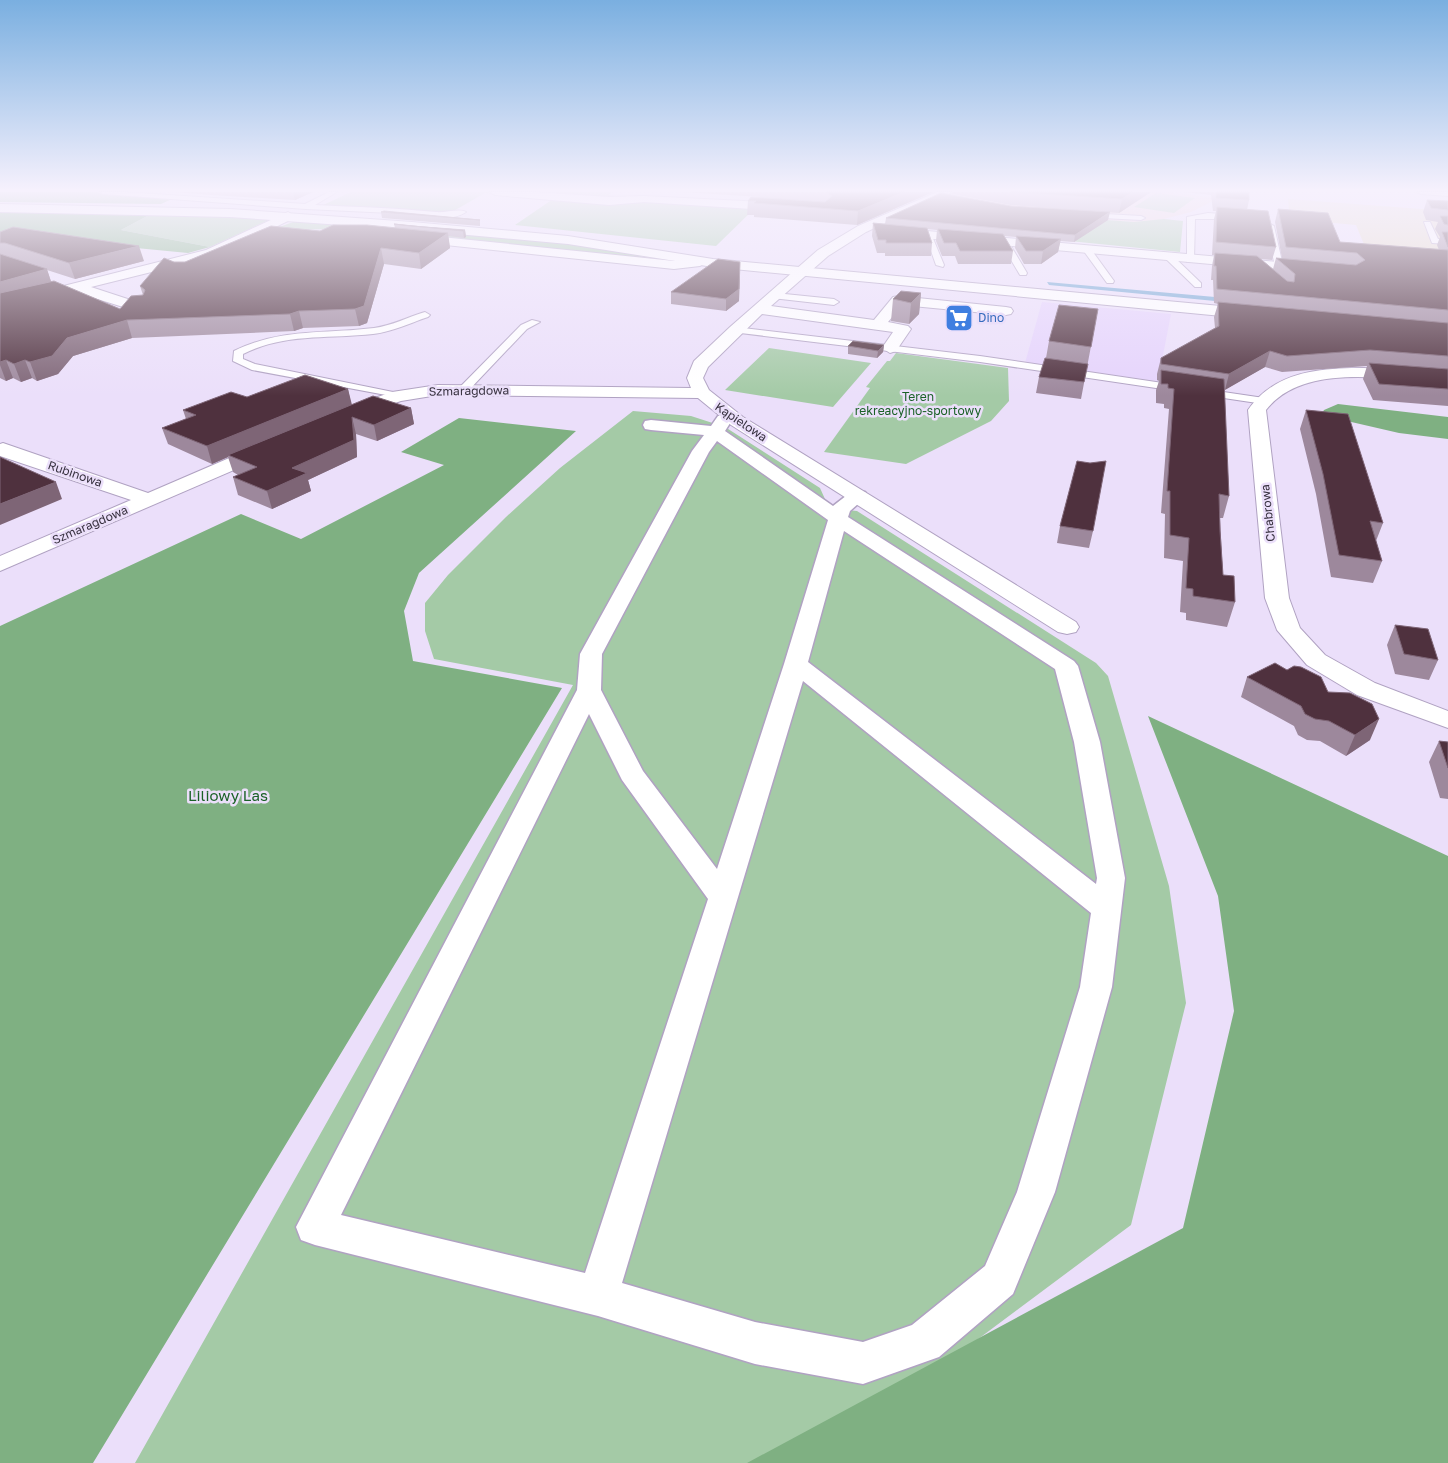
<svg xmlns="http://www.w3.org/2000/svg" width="1448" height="1463" font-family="'Golos Text',sans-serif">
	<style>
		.commercial { fill: #e5dac5 }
		.built { fill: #e5d3fc }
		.education { fill: #eed4d6 }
		.green { fill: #a4caa6 }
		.forest { fill: #7fb082 }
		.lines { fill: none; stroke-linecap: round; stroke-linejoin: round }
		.stream { fill: #76a7d4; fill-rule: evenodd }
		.service-casing { stroke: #b0a2c2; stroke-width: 2 }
		.pedestrian-casing { stroke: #b0a2c2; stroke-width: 3 }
		.minor-casing { stroke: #b0a2c2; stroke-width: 2 }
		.tertiary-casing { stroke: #b0a2c2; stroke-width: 2 }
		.service { fill: #fff; fill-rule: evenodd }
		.pedestrian { fill: #fff; fill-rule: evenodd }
		.minor { fill: #fff; fill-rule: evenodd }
		.tertiary { fill: #fff; fill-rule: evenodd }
		.wall { fill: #9d889c }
		.shaded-wall { fill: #7e6576 }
		.building { fill: #4f313e; stroke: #7e6576 }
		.labels { text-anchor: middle; stroke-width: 5; stroke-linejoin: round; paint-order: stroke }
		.far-shop-label { font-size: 12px; fill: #366cbe; stroke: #ebdffa; text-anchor: start }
		.far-street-label { font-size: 12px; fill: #37313f; stroke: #ebdffa }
		.far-park-label { font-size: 12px; fill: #1a6127; stroke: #ebdffa }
		.park-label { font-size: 15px; fill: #1a6127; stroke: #ebdffa }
	</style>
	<rect width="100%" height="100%" fill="#ebdffa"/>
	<path class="commercial" d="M1288,199l160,12v101l-58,-5 -34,-82 -66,-6z"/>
	<path class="built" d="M1042,302l129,12 -13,67 -133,-18z"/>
	<path class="education" d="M967,192h198l54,6 -28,14 -35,9 -22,1 -124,-9 -64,-13z"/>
	<path class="green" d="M351,192h262l-5,3 40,6 107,7 -39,38 -201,-21 38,-26 -68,-6 -35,20 -129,-7z
		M1156,193l39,5 -21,15 -40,-6z
		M153,213l103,4 13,3 -59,27 -89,-17z
		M1010,213l124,9 30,-3 19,2 -3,31 -121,-12z
		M296,221l254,20 93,15 -5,2 -300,-29 -67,1z
		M769,348l102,15 -38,44 -108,-17z
		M896,353l112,15 1,33 -18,20 -85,43 -82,-12 46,-64 -4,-1 21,-26h3z
		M633,411l58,5 34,11 95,61 9,20 28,3 239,152 12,13 61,210 17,117 -55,222 -319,238h-677l438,-778 -139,-26 -9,-28v-28l23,-28 58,-58 54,-49z"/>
	<path class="forest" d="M0,192h93l79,7 -11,5 -161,-2z
		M0,211l153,2 -32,17 89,17 -22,6 -176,-17 -12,2z
		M1338,404l110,13v22l-49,-6 -78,-18 3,-5z
		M459,418l117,13 -157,142 -15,38 9,50 149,27 -469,775h-93v-837l241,-112 60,25 143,-74 -43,-13z
		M1148,716l300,140v607h-701l436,-235 51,-217 -16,-115z"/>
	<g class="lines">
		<path class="stream" d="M1047,282l168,15 3,2 -3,2 -166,-16z"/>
		<defs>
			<path id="service" d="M99,192h25l181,12 24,-12h8l-22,13c41,2 81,3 121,7 9,1 24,-4 30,0 -15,10 -36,4 -53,2l-107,-5 -203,-15z
				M1417,192h31v4l-27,-2z
				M1087,213l54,3 4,2 -4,2 -57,-3 -1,-2z
				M1208,213l29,2 4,2 -4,2h-42l-1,41 -7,2v-45z
				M1424,222h6l8,17 10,1v4l-16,-1z
				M1270,224l4,2 9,40 -4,3 -4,-3 -9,-40z
				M925,234l7,2 12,29 -1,2 -7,-2z
				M1002,241h6l19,32 -1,2h-6l-19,-32z
				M1084,248h6l24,33 -1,2h-6l-24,-33z
				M1167,256h6l28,27v4h-6l-28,-27z
				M775,293l59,6 5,3 -5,3 -62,-7v-4z
				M425,312l5,3 -2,2c-18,6 -36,15 -55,17 -45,5 -88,-1 -130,20v5l12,5 143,29 6,3 -2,2 -150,-28 -19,-9 1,-10c46,-23 91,-17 140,-23 17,-2 34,-11 51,-16z
				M532,320l8,2 -13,7 -59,62h-8v-4l61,-62z
				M735,327l245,29 284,42 6,3 -6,3 -284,-42 -248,-30 -2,-2z"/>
			<path id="pedestrian" d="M724,415l6,1 2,4 -7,11 108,75 18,-14h14l2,4 -17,15 -2,6 226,144 4,5 22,76 25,136 -13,109 -57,205 -42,102 -74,63 -76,27 -108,-20 -157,-48 -283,-71 -14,-5 -5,-13 281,-537 3,-36 112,-203 12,-16 -53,-5 -6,-1 -2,-4 2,-4 6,-1 60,6 7,-10zM717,441l111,79 -44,144 -67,205 -74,-98 -42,-81 1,-36 107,-202zM844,531l211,138 19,73 23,136 -1,6 -288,-222zM803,681l288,232 -11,74 -63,205 -32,74 -73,59 -49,17 -108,-20 -133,-39zM589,714l33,66 86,119 -123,374 -244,-58z"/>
			<path id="minor" d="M489,192h45l75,5 35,-1 141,7 6,4 -6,4 -141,-9 -35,3 -114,-10z
				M937,192h15l-86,40 -38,24 -57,50 103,14 19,-23 5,-1 108,11 5,1 2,3 -2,3 -5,1 -104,-10 -14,17 20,4 3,3 -15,22 -6,2 -8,-5 11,-16 -131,-18 -54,53 -5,11 6,12 34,27 333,205 3,5 -3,5 -9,2 -9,-2 -327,-207 -33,-27 -260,-3 -37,6 -49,16 -6,-1 -3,-4 3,-4 46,-16 46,-7 253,3 -4,-10 7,-17 36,-34 88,-77 40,-24z
				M288,212l6,4 -2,3 -76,37 -125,31 55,18 2,3 -2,3h-10l-61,-19 -75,18v-8l206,-52z
				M893,228l418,37 7,4 -7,4 -422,-38 -2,-3 2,-3z
				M412,234l262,27 26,-3 7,4 -7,4 -26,3 -267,-28 -1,-3z
				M1364,368l84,6v10c-55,-4 -144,-23 -182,26l23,188 11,30 25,27 50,28 73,28v17l-91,-33 -50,-30 -30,-35 -12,-32 -17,-188c27,-39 72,-42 116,-42z
				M3,443l145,50 109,-47h14l3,4 -3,4 -271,117v-15l131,-56 -131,-44v-12z"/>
			<path id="tertiary" d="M0,204l230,5 182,13 156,14 145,23 540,50 8,5 -8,5 -540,-52 -145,-23 -156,-14 -182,-13 -230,-5z"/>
		</defs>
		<use href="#service" class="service-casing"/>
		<use href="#pedestrian" class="pedestrian-casing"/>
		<use href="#minor" class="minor-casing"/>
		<use href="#tertiary" class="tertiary-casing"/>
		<use href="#service" class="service"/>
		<use href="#pedestrian" class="pedestrian"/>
		<use href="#minor" class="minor"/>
		<use href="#tertiary" class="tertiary"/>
	</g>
	<path class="wall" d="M173,192h140l-18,8 -84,-5z
		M681,192h252l-76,33 -103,-8v-2h-7l1,-14 13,-3v-1z
		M952,192h199l-32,21 -109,-8 -58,-11z
		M1184,192h65v8l-2,10 29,37 -4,13 -11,-1 12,10 3,-11h6l-7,-36 3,-13 62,33 99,8 -2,-5 3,-8 -5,-8 3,-7 -12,-2 -3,-8 4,-12 21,1v205l-75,-6 -10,-21 4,-13 -85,6 -17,-5 -41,23 5,106 -6,22h-3l3,57 12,27 -8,25 -41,-7v-7l-6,-1 3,-51 -19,-3 1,-44 -4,-1 8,-104 -5,-1v-4l-8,-1v-13l3,-9 -2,-1v-6l4,-16 54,-30 -1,-11 4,-13 -4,-1 -1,-23h-2l1,-14 2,-11h-2l2,-36 2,-8h-3l-2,-16z
		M1011,206l97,14 -34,22 -14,-1 -2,11 -17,12h-17l-9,-16 1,-11 -12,-1 9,15 -2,13h-53l-3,-8h-13l-6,-15 1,-11 -10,-1 5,14 -1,13h-46v-3h-8l-5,-17 1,-13 12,1 1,-6z
		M381,212l99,8v6l-98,-8z
		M394,224l71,6 1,7 -2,1 -16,-2 2,12 -29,21 -37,-5 -17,59 -8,3 -56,2 -9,3 -162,7 -59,18 -15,18 -21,7 -5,-3 -11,4 -8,-4 -7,3 -6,-3v-146l144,29 -69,18 -28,-9 4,11 69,28 23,-14 -3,-9 34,-24h11l135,-31 75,-3z
		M740,273l-1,28 -13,10 -55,-7v-12z
		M921,293l-2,21 -10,10 -18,-3 2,-22z
		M1098,309l-17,90 -45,-6 3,-16 7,-19 3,-17z
		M884,345l-1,7 -6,6 -29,-4v-8z
		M348,389l3,16 60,3 3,16 -37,17 -21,-7 1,23 -49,23 3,11 -39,18 -34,-14 -5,-18 5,-2 -5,-3 -5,-15 -16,7 -44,-20 -6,-16 24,-9 -3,-9 64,-13z
		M1306,410l77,113 -7,18 6,20 -9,22 -42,-6 -15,-83 -16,-65z
		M1060,526l33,5 -4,17 -32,-5z
		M1395,625l43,35 -9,20 -34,-6 -8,-29z
		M1287,670l41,22 42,48 -24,16 -26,-15 -13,-1 -9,-5 -4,-9 -53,-29 6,-20z
		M1439,741l9,1v57l-8,-1 -11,-36z"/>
	<path class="shaded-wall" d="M293,192h20l-18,8z
		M904,192h29l-76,33 1,-14z
		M1133,192h18l-32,21 3,-14z
		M1110,212l-2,8 -34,22 1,-7z
		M465,230l1,7 -2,1 -1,-7z
		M448,233l2,15 -29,21 -2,-16z
		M1061,239l-3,13 -17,12 2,-13z
		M139,246l5,15 -69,18 -6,-16z
		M381,248l3,16 -17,59 -8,3 -4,-17z
		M740,262l-1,39 -13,10v-12z
		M47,269l5,16 -52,15v-18z
		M921,293l-2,21 -10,10 2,-21z
		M299,311l4,17 -9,3 -4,-17z
		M127,320l5,18 -59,18 -15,18 -21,7 -7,-19 37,-24z
		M884,345l-1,7 -6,6 1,-7z
		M1270,351l-5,16 -40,23 4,-16z
		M6,360l7,18 -7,3 -6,-16v-3z
		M25,360l7,18 -11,4 -7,-18z
		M348,389l4,16 -124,50v2l-16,7 -5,-18z
		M411,408l3,16 -37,17 -3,-16z
		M352,417l4,17 1,23 -49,23 3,11 -39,18 -5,-18 25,-23z
		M56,482l6,17 -62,26v-21z
		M1379,719l-9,21 -24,16 9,-21z"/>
	<path class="building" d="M826,192h78l-46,19 -104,-8 2,-2h-8l3,-4 74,5 7,-6z
		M1011,192h122l-11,7z
		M1216,192h33v8l-33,-2z
		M941,193l70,13 99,6 -35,23 -189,-17z
		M1427,200l21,1v9l-17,-2z
		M1217,207l51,4 8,36 -60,-5z
		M1278,209l50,4 12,29 108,8v60l-231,-21 -1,-23h-2l1,-13 42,3 30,25 7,1 1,-8 -19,-16 80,7 9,-5 -8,-7 -71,-6z
		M384,211l96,9 -99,-8z
		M1440,216h8v9l-4,-1z
		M873,223l54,5 5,15h-46v-3h-8z
		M394,224l17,2 54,4 -2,1z
		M333,225h34l81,8 -29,20 -38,-5 -17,58 -9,3 -56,2 -9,3 -163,6 -60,18 -15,18 -22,6 -5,-2 -11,4 -8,-4 -6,2v-69l54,-12 66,28 11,-13 12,-1 2,-5 -5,-4 24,-28 10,4h11l86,-36 49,5z
		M13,227l126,19 -70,17 -64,-20h-5v-11z
		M938,229l65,5 10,17h-53l-4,-8h-12z
		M1442,232h6v15z
		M1016,236l45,3 -18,12h-17z
		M0,254l47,15 -47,13z
		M718,259l22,3 -1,27 -13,10 -55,-7z
		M901,291l20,2 -10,10 -18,-4z
		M1218,302l230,21v33l-78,-6 -83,6 -17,-5 -41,23 -68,-10v-6l58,-32z
		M1059,305l39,4 -7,38 -42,-6z
		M853,341l31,4 -6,6 -30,-5z
		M1045,358l43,6 -4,18 -45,-5z
		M1369,363l79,6v20l-69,-5z
		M1161,370l63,9 5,117 -10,-2 1,37 3,44 11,1 1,26 -42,-6v-7l-7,-1 3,-50 -19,-3v-44h-3l7,-102 -6,-1v-4h-7z
		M305,375l43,14 -141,57 -45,-18 34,-13 -13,-5 48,-18 16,5z
		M373,396l38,12 -37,17 -22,-8 2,23 -62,28 15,5 -40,18 -34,-14 24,-10 -29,-12z
		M1306,410l42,4 35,109 -13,-2 12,40 -43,-6 -16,-81z
		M0,457l56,25 -56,22z
		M1077,461l13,2 16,-2 -13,70 -33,-5z
		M1395,625l33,4 10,31 -34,-6z
		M1275,663l12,7 7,-4 7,1 20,10 7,15 22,1 22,11 7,15 -24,16 -26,-14 -14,-2 -10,-5 -4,-8 -54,-29z
		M1439,741l9,1v26z"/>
	<linearGradient id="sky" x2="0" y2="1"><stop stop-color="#7aafe0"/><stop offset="0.48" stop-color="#f6f1fd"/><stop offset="1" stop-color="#f6f1fd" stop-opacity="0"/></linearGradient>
	<rect width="1448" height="396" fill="url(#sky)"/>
	<defs>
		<symbol id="supermarket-square" viewBox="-11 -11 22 22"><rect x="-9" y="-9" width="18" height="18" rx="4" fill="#3f7fe0" stroke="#ebdffa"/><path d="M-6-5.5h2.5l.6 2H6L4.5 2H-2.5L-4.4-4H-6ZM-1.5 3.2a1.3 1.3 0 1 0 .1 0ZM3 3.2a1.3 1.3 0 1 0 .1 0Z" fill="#fff"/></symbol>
	</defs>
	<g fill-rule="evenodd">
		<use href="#supermarket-square" x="943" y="302" width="32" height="32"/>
	</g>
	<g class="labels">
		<g class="far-shop-label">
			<text x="978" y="322">Dino</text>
		</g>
		<g class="far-street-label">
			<text transform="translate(469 391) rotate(-1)" y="4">Szmaragdowa</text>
			<text transform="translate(741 422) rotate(34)" y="4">Kąpielowa</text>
			<text transform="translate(75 474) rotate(19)" y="4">Rubinowa</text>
			<text transform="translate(1268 513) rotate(-96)" y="4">Chabrowa</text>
			<text transform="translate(90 525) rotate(-23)" y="4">Szmaragdowa</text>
		</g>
		<g class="far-park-label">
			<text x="918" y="401">Teren<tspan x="918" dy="14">rekreacyjno-sportowy</tspan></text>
		</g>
		<g class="park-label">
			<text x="228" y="801">Liliowy Las</text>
		</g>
	</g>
</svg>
